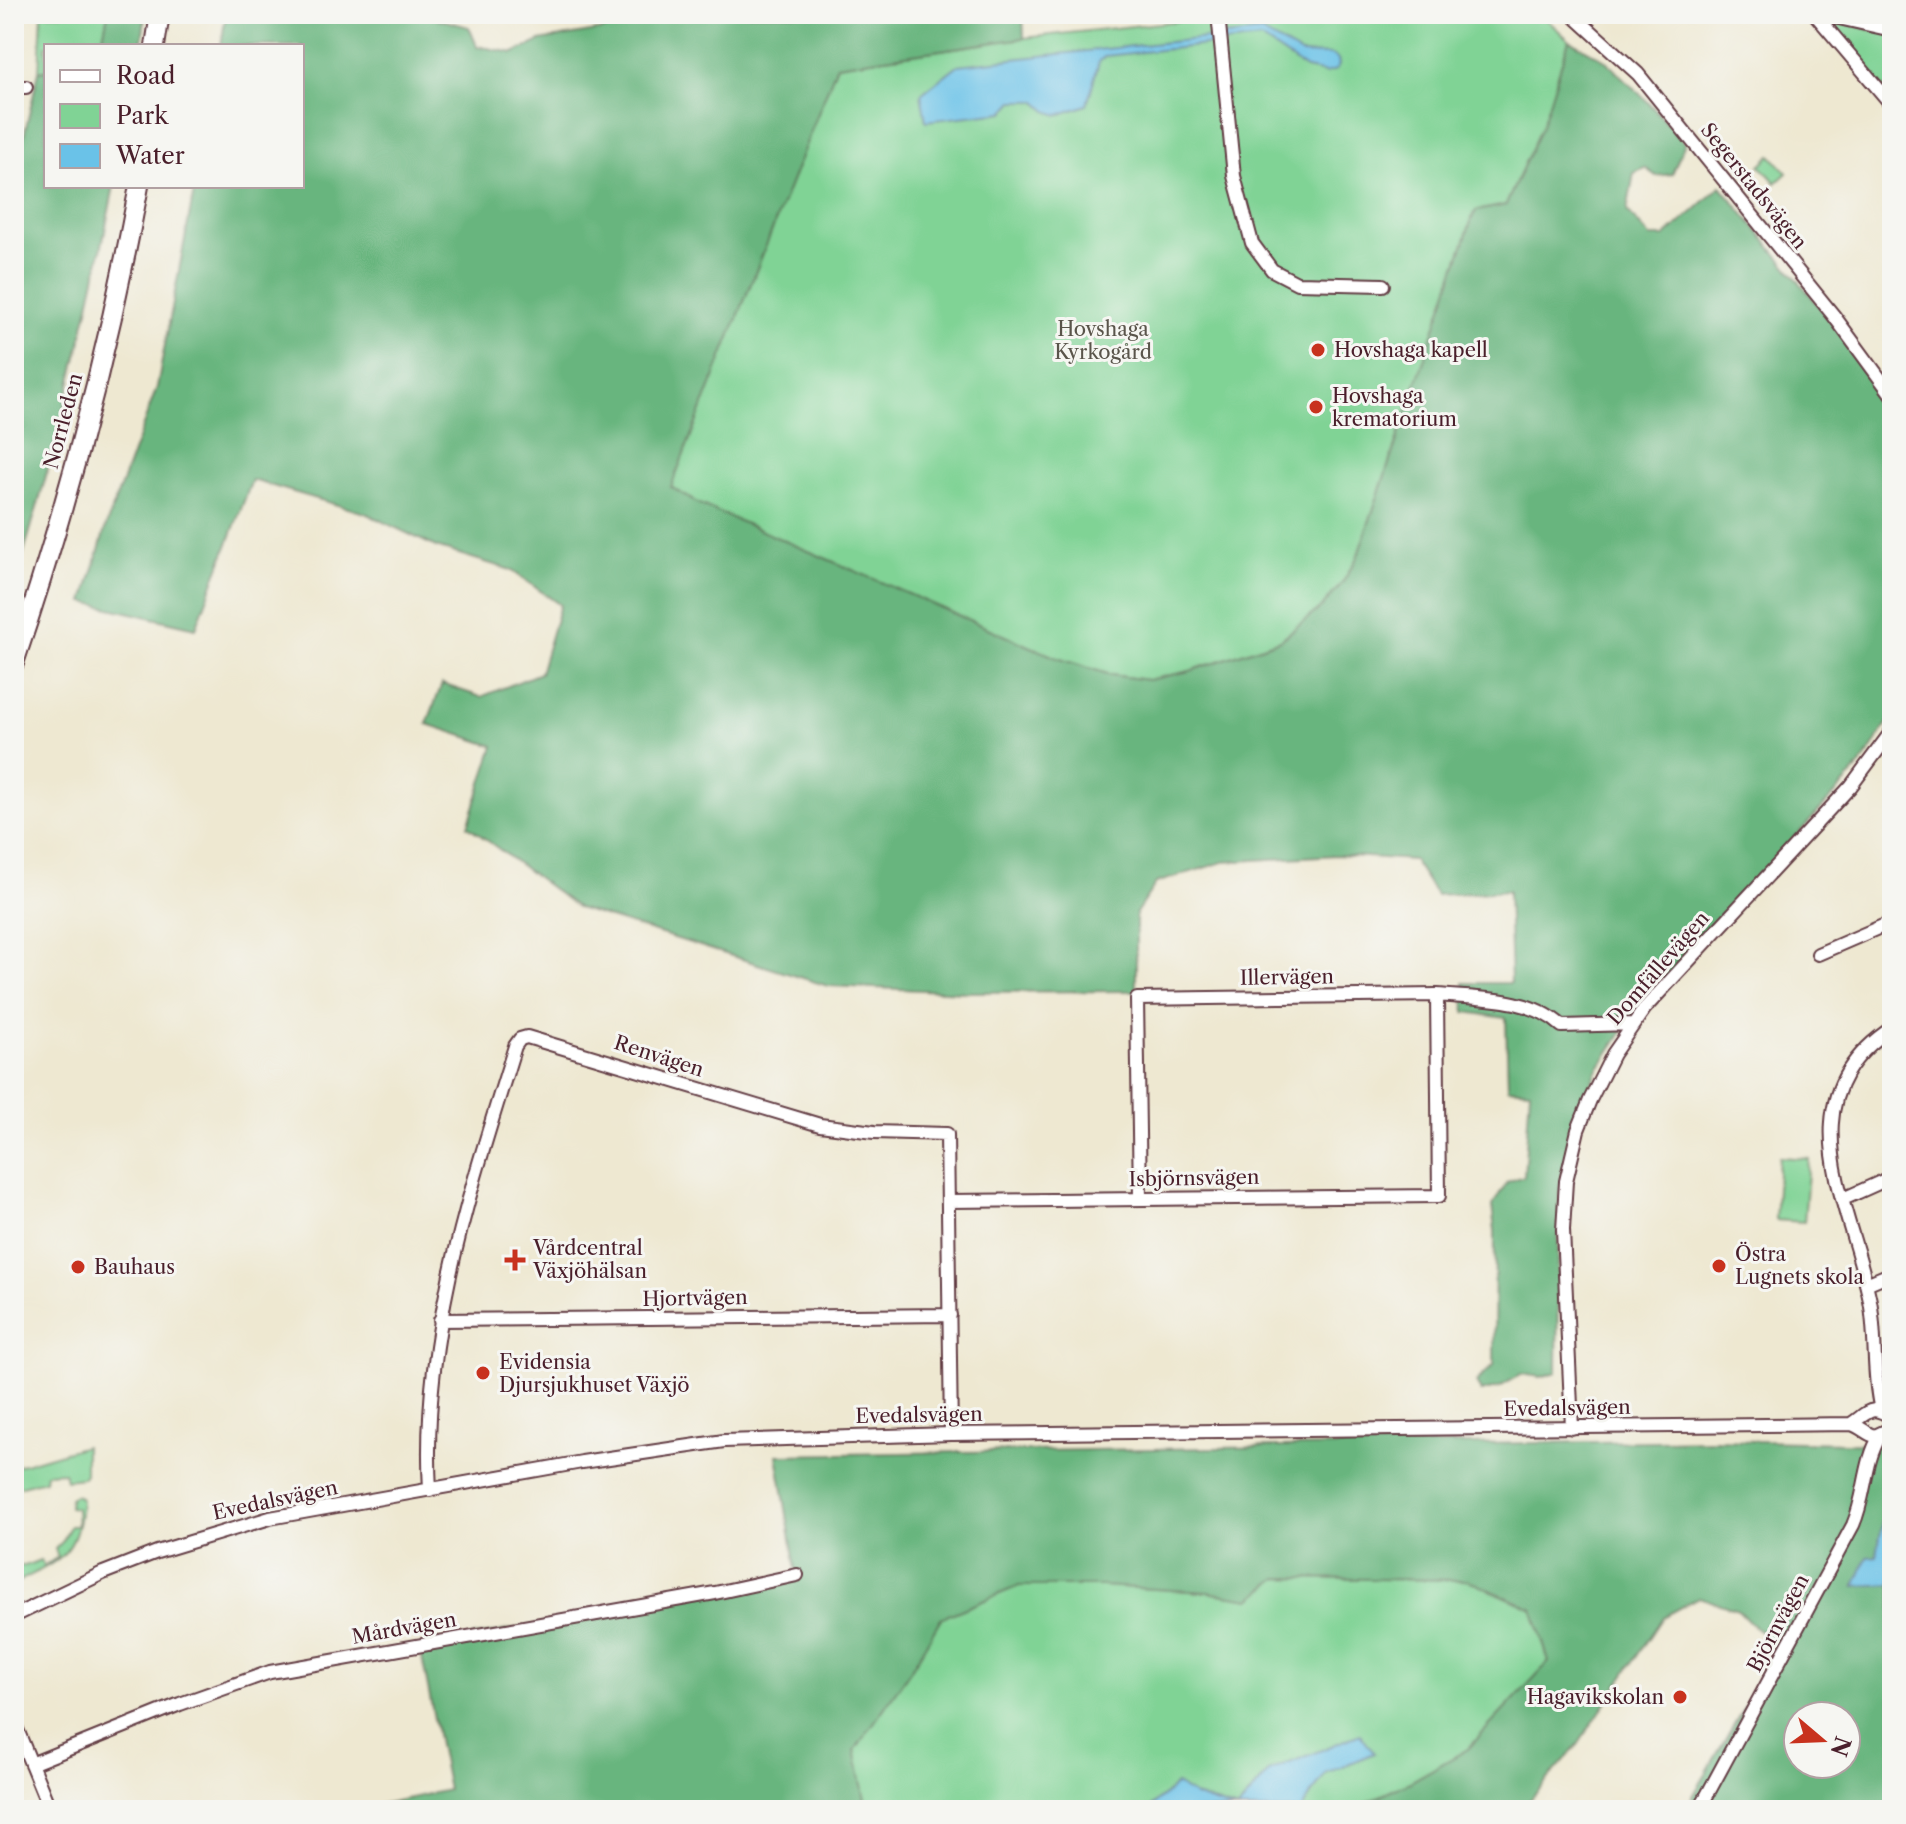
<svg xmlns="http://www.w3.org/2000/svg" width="1906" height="1824" font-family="'Libre Caslon Text',serif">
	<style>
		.green { fill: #80d395; stroke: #657960; stroke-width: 2 }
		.forest { fill: #68b57e; stroke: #596a54; stroke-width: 2; fill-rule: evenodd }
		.water { fill: #6ac2e8; stroke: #5a708a; stroke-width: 2 }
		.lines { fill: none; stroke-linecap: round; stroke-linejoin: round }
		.minor-casing { stroke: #633d44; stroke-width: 16 }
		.highway-casing { stroke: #633d44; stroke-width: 22 }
		.minor { stroke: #fff; stroke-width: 12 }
		.highway { stroke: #fff; stroke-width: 18 }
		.poi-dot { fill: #c8321e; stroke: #f6f6f2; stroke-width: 3 }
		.labels { text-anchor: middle; stroke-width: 6; stroke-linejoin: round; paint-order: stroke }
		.street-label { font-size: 20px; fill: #4a1f2b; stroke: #f6f6f2 }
		.park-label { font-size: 20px; fill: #5a554b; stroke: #f6f6f2 }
		.poi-label { font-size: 20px; fill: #4a1f2b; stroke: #f6f6f2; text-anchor: start }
	</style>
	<rect width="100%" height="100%" fill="#f6f6f2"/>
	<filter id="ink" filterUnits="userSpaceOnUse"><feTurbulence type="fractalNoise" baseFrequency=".0125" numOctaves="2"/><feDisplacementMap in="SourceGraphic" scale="16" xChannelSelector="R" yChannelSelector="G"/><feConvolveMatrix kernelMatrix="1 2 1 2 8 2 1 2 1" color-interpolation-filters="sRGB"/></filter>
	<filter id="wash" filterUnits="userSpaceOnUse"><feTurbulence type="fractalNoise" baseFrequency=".006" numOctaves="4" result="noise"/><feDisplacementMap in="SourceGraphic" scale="32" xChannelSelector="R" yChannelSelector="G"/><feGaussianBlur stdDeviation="1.8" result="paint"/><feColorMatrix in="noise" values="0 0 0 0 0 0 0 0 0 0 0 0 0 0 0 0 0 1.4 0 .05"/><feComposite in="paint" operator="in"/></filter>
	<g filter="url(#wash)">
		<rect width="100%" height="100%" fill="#eee8d1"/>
		<path class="green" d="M42,14h66l-7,32h-55v24l-7,1z
			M1242,14h299l28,26 -27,85 -36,80 -30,6 -3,5 -116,342 -14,24 -21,25 -42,33 -90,31 -42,9 -37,-5 -54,-17 -358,-154 -28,-17 166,-422 187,-27z
			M1836,21l56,14v48l-8,6 -52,-63z
			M1771,155l16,18 -11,10 -16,-18z
			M1779,1157l30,2 -5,63 -29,-2z
			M85,1446v28l-3,4 -16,2 -2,-8 -18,1 -1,7 -31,8v-21z
			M75,1495l5,2 1,4c-3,55 -22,59 -67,83v-18h11l15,-6 4,6 14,-9 -3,-8 8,-8 7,-15h7l-1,-18 -7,-1 1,-9z
			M1278,1578l190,2 64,28 17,54 -81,87 -58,33 -53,25v3h-56l25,-37 47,-20 -103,18 -33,39 -40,-13 -21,-13 -28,26h-281l-12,-60 55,-79 31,-53 78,-32h83l105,6 44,7z"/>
		<path class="forest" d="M108,14h38l-5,32h-40z
			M226,14h195l48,13 8,19 37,7 26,-12 150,-27h333l1,24 -187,27 -166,422 28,17 358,154 54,17 37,5 42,-9 90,-31 42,-33 21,-25 14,-24 116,-342 3,-5 30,-6 36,-80 27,-85 35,19 43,42 38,42 -13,31 -16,2 -11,-8 -11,5 -7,38 23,26h15l56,-51 113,138 29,45 29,37v310l-25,40 -19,24 -207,223 -43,66 -14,30 -19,63 -6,34 -2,176 -16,5 -20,-3 -21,13 -19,5 -5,-10 18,-17 1,-134 -3,-25 15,-24 17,-6 6,-86 -22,-2 -2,-70 -41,-6 -1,-29h47l-3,-92 -72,4 -23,-35 -77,-5 -113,7 -67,21 -20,30v78l-169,1 -139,-6 -250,-78 -110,-82 26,-80 -67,-22 15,-40 39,13 59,-24 20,-68 -49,-35 -75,-23 -71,-34 -113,-33 -56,148 -112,-26 22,-76 51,-139 38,-201h107v-140h-81z
			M46,70v116h68c-26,134 -59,268 -100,398v-405l25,-108z
			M1714,1440l178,4 -2,75h-7l-6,37 -22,29 37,-1v226h-207l92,-161 -39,-39 -39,-13 -36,20 -85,128 -57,65h-164v-3l53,-25 58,-33 81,-87 -16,-53 -65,-29 -190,-2 -27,21 -44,-7 -105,-6h-83l-78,32 -31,53 -55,79 12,60h-513l94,-20 -28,-143 377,-72 -20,-120zM1798,1716h48v48h-48z"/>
		<path class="water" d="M1262,32l39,22 31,1 6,4 1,6 -3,5 -10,3 -20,-4 -45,-30 -155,17 -7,5 -12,44 -29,10 -11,-4 -11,-10h-22l-10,11 -78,9 -5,-27 37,-29z
			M1892,1511v34l-4,13 4,2v24l-37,2 13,-29 9,-1 6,-38 7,1z
			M1360,1734l14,19 -48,20 -25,37h-64l33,-39z
			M1176,1784l21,13 39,13h-88z"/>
	</g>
	<g filter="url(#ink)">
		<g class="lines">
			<defs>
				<path id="minor" d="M1218,14l16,162 18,67 20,27 25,13 86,2
					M1572,14l66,60 196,242 58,79
					M1815,14l77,91
					M1821,14l71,16
					M14,87h12
					M1818,954l74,-32
					M1437,995c42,4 92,1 125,31l70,-2
					M1843,1199l49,-22
					M948,1201l491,-5 -2,-201 -300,4 3,199
					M1866,1284l26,-11
					M440,1320l510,-5
					M1881,1410c-9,-36 -4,-73 -11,-109 -19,-97 -87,-202 22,-273
					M1851,1424c18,-12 20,-21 41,-6
					M1572,1428l-9,-198 3,-49 12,-51 12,-30 23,-46 32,-46 206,-222 41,-55
					M430,1490c-9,-154 40,-299 85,-444l5,-7 7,-2 293,88 54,7 73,2 4,300
					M14,1616l89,-43 54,-21 113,-34 312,-56 142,-21 227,-7 900,-10c11,3 15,10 24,12l17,-8
					M14,1722l36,88
					M31,1764l149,-60 90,-32 445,-79 82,-18
					M1699,1810l154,-285c13,-29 11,-63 27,-89"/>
				<path id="highway" d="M155,46l5,-32
					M14,663c53,-156 95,-315 125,-477"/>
			</defs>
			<use href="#minor" class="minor-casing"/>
			<use href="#highway" class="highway-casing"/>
			<use href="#minor" class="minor"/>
			<use href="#highway" class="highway"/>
		</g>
	</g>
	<g class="poi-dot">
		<circle cx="1318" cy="350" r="8"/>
		<circle cx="1316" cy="407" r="8"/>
		<path d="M511 1248h8v8h8v8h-8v8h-8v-8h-8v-8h8z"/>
		<circle cx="1719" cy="1266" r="8"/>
		<circle cx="78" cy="1267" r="8"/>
		<circle cx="483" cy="1373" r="8"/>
		<circle cx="1680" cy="1697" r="8"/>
	</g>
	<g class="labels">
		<g class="street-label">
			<text transform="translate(1754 186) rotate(51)" y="7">Segerstadsvägen</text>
			<text transform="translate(63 421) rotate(-75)" y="7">Norrleden</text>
			<text transform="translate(1658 968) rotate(-49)" y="7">Domfällevägen</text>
			<text transform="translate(1287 977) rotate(-1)" y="7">Illervägen</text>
			<text transform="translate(659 1056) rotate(18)" y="7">Renvägen</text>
			<text transform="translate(1194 1178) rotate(-1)" y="7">Isbjörnsvägen</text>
			<text transform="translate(695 1298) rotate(-1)" y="7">Hjortvägen</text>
			<text transform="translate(1567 1408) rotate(-1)" y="7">Evedalsvägen</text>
			<text transform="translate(919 1415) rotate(-1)" y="7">Evedalsvägen</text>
			<text transform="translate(275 1500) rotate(-12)" y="7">Evedalsvägen</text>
			<text transform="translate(1778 1623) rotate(-62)" y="7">Björnvägen</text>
			<text transform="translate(404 1628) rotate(-10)" y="7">Mårdvägen</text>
		</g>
		<g class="park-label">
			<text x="1103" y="336">Hovshaga<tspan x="1103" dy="23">Kyrkogård</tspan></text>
		</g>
		<g class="poi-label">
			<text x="1334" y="357">Hovshaga kapell</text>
			<text x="1332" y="403">Hovshaga<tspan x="1332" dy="23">krematorium</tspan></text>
			<text x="533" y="1255">Vårdcentral<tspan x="533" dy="23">Växjöhälsan</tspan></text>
			<text x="1735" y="1261">Östra<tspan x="1735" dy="23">Lugnets skola</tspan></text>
			<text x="94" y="1274">Bauhaus</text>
			<text x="499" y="1369">Evidensia<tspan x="499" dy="23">Djursjukhuset Växjö</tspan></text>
			<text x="1664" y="1704" text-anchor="end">Hagavikskolan</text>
		</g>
	</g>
	<rect width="1906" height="1824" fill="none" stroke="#f6f6f2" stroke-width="48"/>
	<rect x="44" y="44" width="260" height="144" fill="#f6f6f2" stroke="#b1a0a2" stroke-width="2"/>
	<rect x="60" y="70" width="40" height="12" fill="#ffffff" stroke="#b1a0a2" stroke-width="2"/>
	<text x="116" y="84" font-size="24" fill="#4a1f2b">Road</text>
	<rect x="60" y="104" width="40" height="24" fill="#80d395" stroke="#b1a0a2" stroke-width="2"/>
	<text x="116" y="124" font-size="24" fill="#4a1f2b">Park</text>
	<rect x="60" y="144" width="40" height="24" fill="#6ac2e8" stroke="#b1a0a2" stroke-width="2"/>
	<text x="116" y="164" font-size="24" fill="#4a1f2b">Water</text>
	<g transform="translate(1822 1740) rotate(109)"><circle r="38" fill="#f6f6f2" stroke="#b1a0a2" stroke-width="2"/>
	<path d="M0-6L14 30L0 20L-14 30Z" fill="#c8321e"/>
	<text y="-12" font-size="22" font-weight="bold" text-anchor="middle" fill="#4a1f2b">N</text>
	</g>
</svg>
